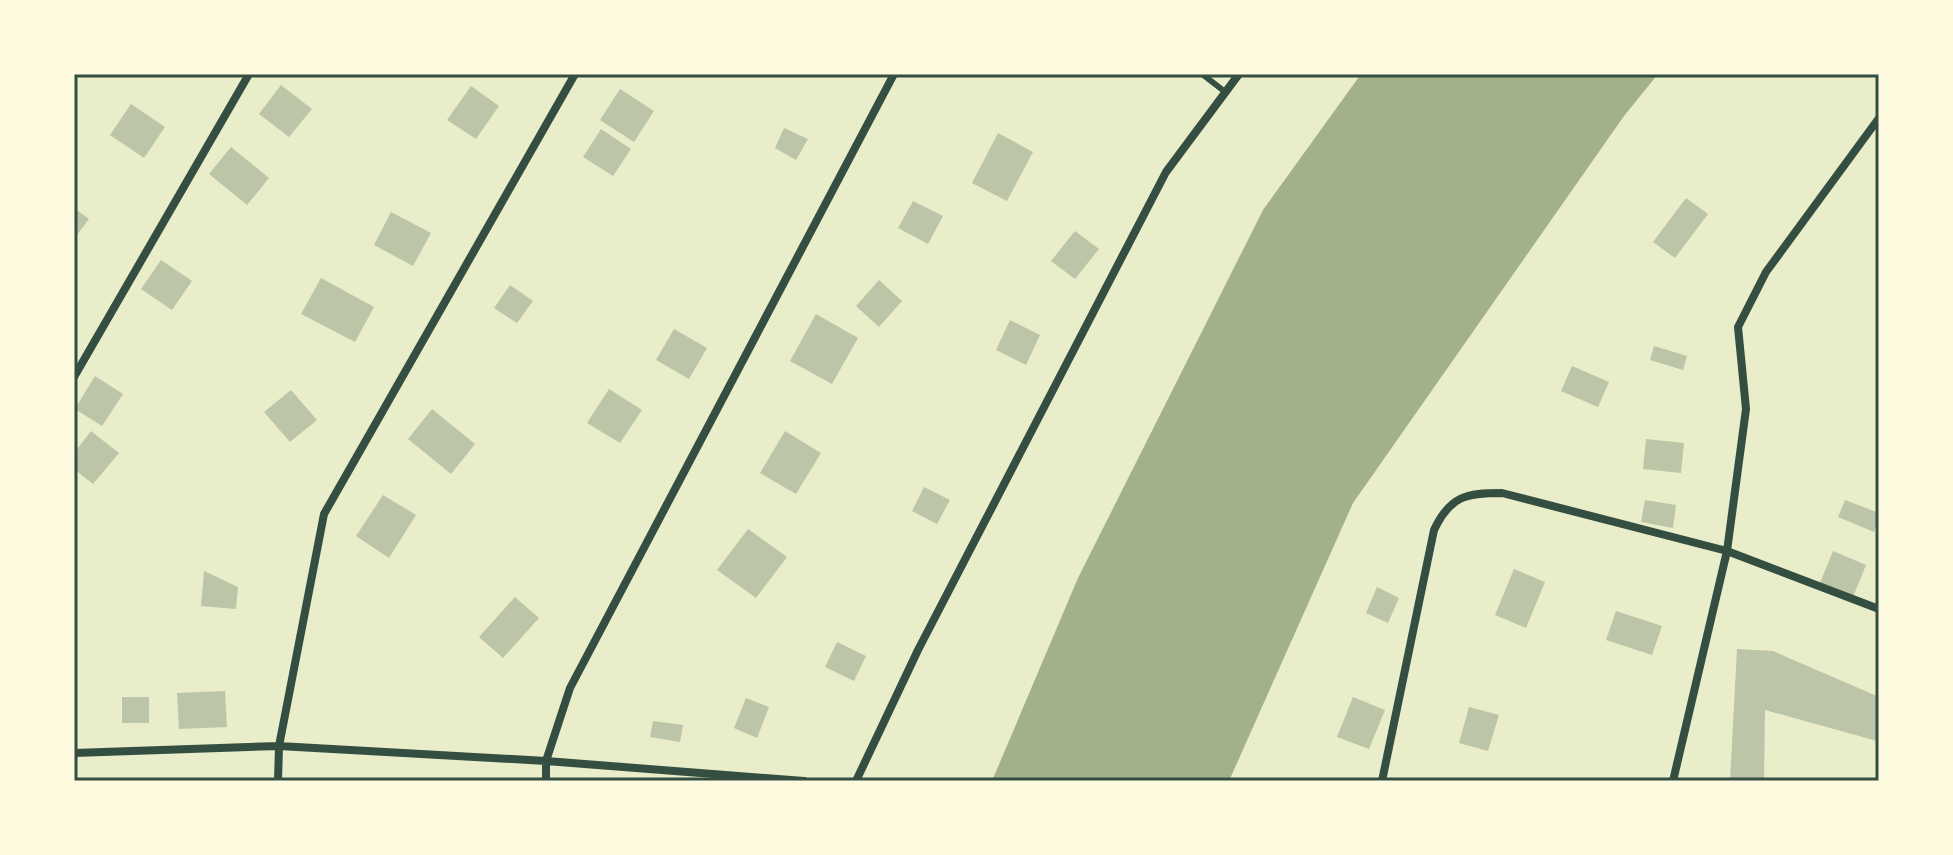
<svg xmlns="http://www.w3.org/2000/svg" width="1953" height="855" font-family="'Roboto Condensed',sans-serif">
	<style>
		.water { fill: #a3b18a }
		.building { fill: #bcc5a7 }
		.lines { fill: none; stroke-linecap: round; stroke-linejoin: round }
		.service { stroke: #344e41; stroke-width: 6 }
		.minor { stroke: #344e41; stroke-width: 8 }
		.neatline { fill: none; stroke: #344e41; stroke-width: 3 }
	</style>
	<rect width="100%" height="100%" fill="#e9edc9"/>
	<path class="water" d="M1361,74h297l-34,42 -271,387 -124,278h-237l86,-203 185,-368z"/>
	<path class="building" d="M281,85l31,24 -23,28 -30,-23z
		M471,86l28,20 -23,33 -29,-19z
		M620,89l34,22 -20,31 -34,-22z
		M131,104l34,23 -21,31 -34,-23z
		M784,128l24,11 -12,21 -21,-12z
		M601,129l30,20 -18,27 -30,-19z
		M998,133l35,19 -26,49 -35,-18z
		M231,147l38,31 -22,27 -38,-31z
		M1686,198l22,16 -33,44 -22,-16z
		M913,201l30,15 -15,28 -30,-16z
		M74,208l15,11 -15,20z
		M391,212l40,21 -18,33 -39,-21z
		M1075,231l24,18 -24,30 -24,-18z
		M161,260l31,21 -20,29 -31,-21z
		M321,278l53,29 -19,35 -54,-28z
		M879,280l23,21 -23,26 -23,-21z
		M510,285l23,16 -16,22 -23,-15z
		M816,314l42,24 -26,46 -42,-23z
		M1010,320l30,15 -14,30 -30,-15z
		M674,329l33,19 -18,31 -33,-19z
		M1654,346l33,10 -4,14 -33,-10z
		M1572,366l37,16 -11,25 -37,-16z
		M95,376l28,18 -21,32 -27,-17z
		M609,389l33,21 -22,33 -33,-20z
		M291,390l26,30 -27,22 -26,-30z
		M432,409l43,35 -24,30 -43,-35z
		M91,431l28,22 -26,31 -19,-15v-16z
		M785,431l36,22 -25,41 -36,-21z
		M1646,439l38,4 -3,30 -38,-4z
		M924,487l26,13 -13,24 -25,-13z
		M383,495l33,20 -27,43 -33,-22z
		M1645,500l31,5 -3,23 -32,-6z
		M1845,500l34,13v7l-5,12 -36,-15z
		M748,529l39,28 -31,41 -39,-28z
		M1833,551l33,14 -13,32 -33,-14z
		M1514,569l31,13 -19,46 -31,-13z
		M204,571l34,16 -2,22 -35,-3z
		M1377,587l22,11 -11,25 -22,-10z
		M515,597l24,21 -36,40 -24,-21z
		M1616,611l46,15 -10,29 -46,-15z
		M837,642l29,14 -12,25 -29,-14z
		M1737,649l36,2 106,46v40l-2,4 -112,-31 -1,71h-34z
		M225,691l2,36 -48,2 -2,-36z
		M122,697h27v26h-27z
		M1353,697l32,13 -16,39 -32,-12z
		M746,698l23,9 -12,31 -23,-10z
		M1469,707l30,8 -11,36 -29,-8z
		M653,721l30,4 -3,17 -30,-5z"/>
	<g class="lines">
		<path class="service" d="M1202,74l22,17"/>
		<path class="minor" d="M74,377l175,-303
			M74,753l205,-7 267,15 258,20
			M278,781l1,-35 45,-232 251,-440
			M546,781v-20l24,-73 324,-614
			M856,781l62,-131 248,-478 73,-98
			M1382,781l52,-251c16,-34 32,-37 68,-37l225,58 152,58
			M1673,781l54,-230 19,-142 -8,-82 28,-55 113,-154"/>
	</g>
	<rect width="1953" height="855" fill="none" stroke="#fefae0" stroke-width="152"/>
	<rect x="76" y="76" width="1801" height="703" class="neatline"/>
</svg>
